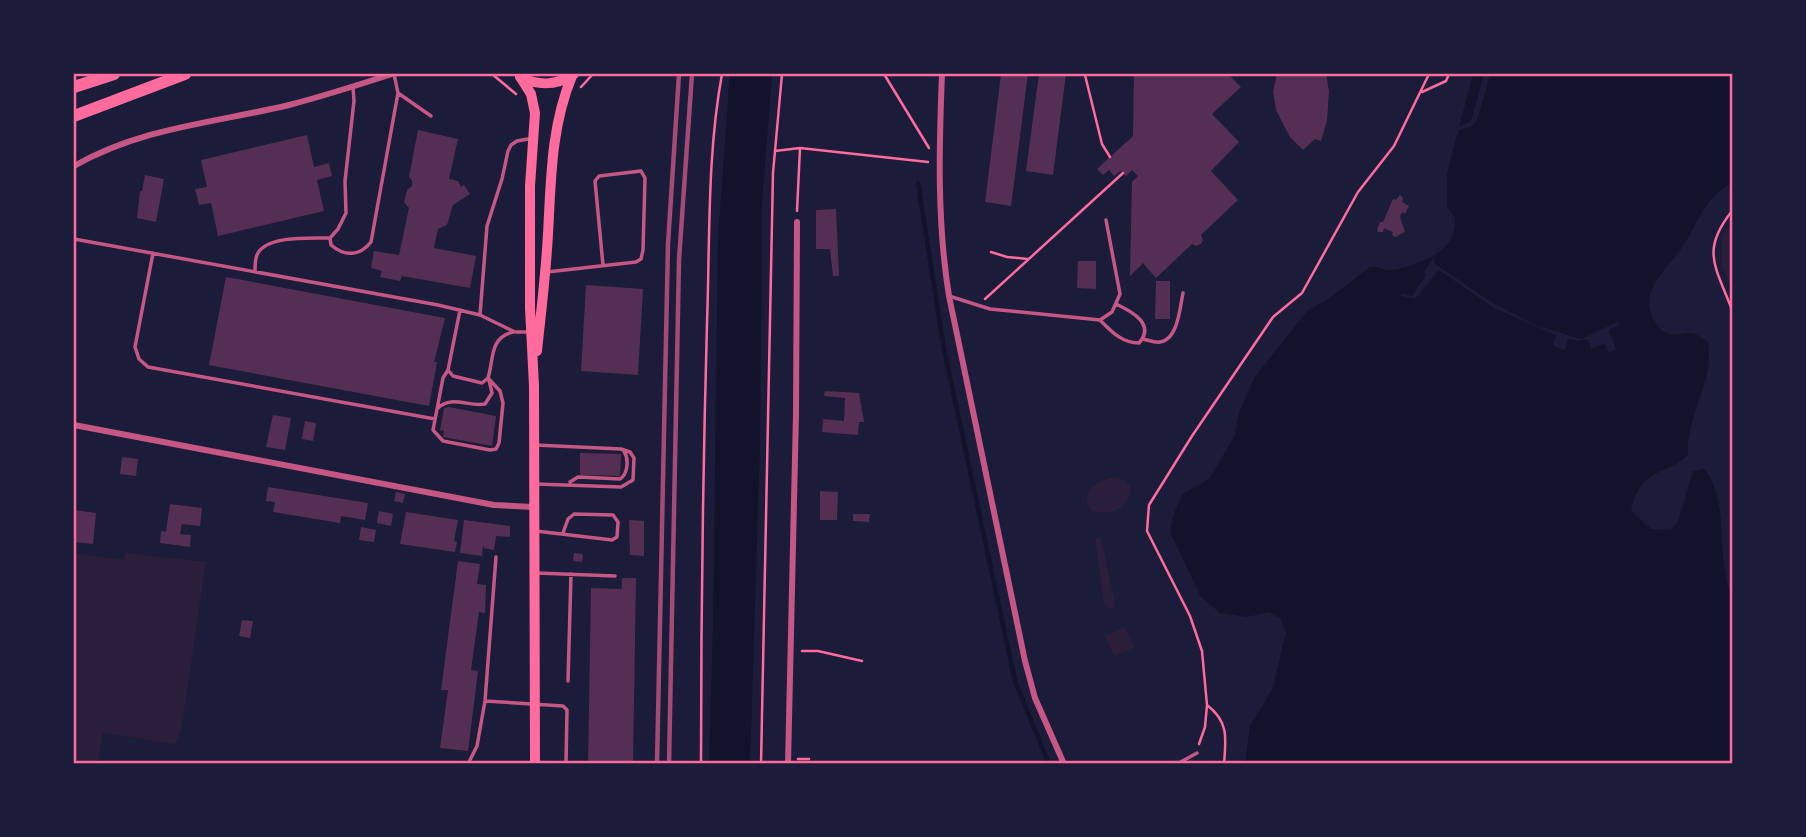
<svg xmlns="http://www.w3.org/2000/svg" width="1806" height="837" font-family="Literata,serif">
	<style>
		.green { fill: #2a1e3b }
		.water { fill: #12122b }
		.pier { fill: #1b1b3a }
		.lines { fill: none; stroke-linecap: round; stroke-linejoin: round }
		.stream { stroke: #12122b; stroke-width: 4.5 }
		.building { fill: #542f53 }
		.path { stroke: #ff6b9d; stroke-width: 2.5 }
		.service { stroke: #c65784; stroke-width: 3.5 }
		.minor { stroke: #c65784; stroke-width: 6 }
		.primary { stroke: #ff6b9d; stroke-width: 10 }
		.motorway { stroke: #ff6b9d; stroke-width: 12 }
		.rail { stroke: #a44b75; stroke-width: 4.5 }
		.neatline { fill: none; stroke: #ff6b9d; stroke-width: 2.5 }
	</style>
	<rect width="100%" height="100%" fill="#1b1b3a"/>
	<path class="green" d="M1732,222v68l-10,-25v-30z
		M1114,477c37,5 5,49 -24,32 -11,-18 8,-28 24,-32z
		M1101,537l14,67 -2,4 -5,1 -4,-3 -9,-68z
		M74,553l51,7v-7l81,9 -24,163 -6,19 -73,-11 -5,30h-24z
		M1125,627l10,20 -21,9 -9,-20z"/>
	<path class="water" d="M730,74h42l-10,129 -2,242 -10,318 -41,1 4,-138 5,-388z
		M1473,74h259v109c-29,16 -32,37 -49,63 -15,23 -51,49 -24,81 10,11 17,7 30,6 7,0 13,5 19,9 6,41 -22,73 -20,113 -27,23 -46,12 -57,55l20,19 19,1 8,-8 15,-51 11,-2c27,31 10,88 28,127v167h-487l5,-37 23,-38 13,-56 -6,-14 -12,-6 -21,5 -27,-4 -19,-16 -31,-65 3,-16 9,-21 28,-17 25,-43 4,-23 16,-35 53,-67 19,-10 43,-33c7,-1 9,1 16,3 9,1 20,-3 28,-6 23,-8 42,-18 41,-46l-8,-12v-32z"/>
	<path class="pier" d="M1484,74h6l-13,47 -5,5 -14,5 1,-5 12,-5z
		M1434,257v6l54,37 49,26 45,13 35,-17 2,3 -10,5 7,19 -7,4 -5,-9 -12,5 -5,-10 -8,2 -11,-2 -3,11 -12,-4 3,-11 -62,-27 -55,-38 -24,29 -14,-3 1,-3 10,3 14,-21 -2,-3z"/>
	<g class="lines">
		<path class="stream" d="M918,183l26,166 71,332 34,83"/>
	</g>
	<path class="building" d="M1001,74h27l-17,132 -26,-4z
		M1039,74h27l-13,101 -27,-4z
		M1134,74h94l13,13 -29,27 27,28 -28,29 27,29 -37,35 2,5 -2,4 -5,2 -4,-2 -36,34 -13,-15 -13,13 2,-94 6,-6 -6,-6 -6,6 -6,-5 -6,5 -5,-6 -6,5 -6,-6 36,-33z
		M1277,74h49l3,17 -2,30 -6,20 -6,-2 -12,11 -13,-13 -14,-27 -3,-18z
		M418,130l40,9 -9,40 9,2 3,6 3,-2 6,9 -17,11 -6,20 -9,4 -4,19 42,8 -6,32 -68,-12 -2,5 -20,-4 2,-6 -11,-3 3,-17 25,4 10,-47 -5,-6 3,-12 5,-4v-5l-3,-4z
		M307,135l7,32 15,-4 3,13 -15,4 7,31 -106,25 -7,-33 -12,2 -4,-16 12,-2 -6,-27z
		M145,175l19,4 -8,43 -19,-4 3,-27h2z
		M1400,195l3,3 -1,4 7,4 -4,8 -3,-2 -2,5 5,15 -10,5 -3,-2 1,-3 -9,-4 -1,4h-5l-1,-2 3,-8h3l10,-23 3,1z
		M836,209l3,67h-6l-3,-27h-14v-39z
		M1078,261h18v28l-19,-1z
		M226,277l219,41 -11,44h3l-8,44 -220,-41z
		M1156,281h14v38h-15z
		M586,285l57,4 -5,86 -57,-4z
		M825,391l34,2 5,29h-5l-1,13 -36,-3 1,-13 21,2 1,-23 -21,-2z
		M449,407l47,9 -4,30 -49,-9 1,-6 -4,-1 4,-22z
		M273,415l18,3 -6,32 -19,-3z
		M305,421l11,2 -3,18 -11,-2z
		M580,453l41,1 -1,22 -40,-1z
		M122,457l16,2 -2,17 -16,-2z
		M268,487l100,16 -3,17 -24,-4 -1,7 -67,-11 2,-10 -9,-1z
		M820,491l18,1 -1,28h-17z
		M396,492l9,2 -2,9 -9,-2z
		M170,504l32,4 -2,18 -18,-2 -2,10 11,1 -1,12 -30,-4 1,-12 5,1z
		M74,510l22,3 -3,31 -19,-2z
		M379,511l14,3 -2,12 -14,-3z
		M406,512l52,8 -4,21 3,1 -2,10 -55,-8z
		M853,514h17l-1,8 -16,-1z
		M464,520l46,6v11l-14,-1 -2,14 -10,-2 -1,-3 -1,11 -22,-3z
		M629,520l15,1v35l-14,-1z
		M361,527l15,3 -2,12 -15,-2z
		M574,553l9,1 -1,8 -9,-1z
		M458,561l22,3 -3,20 9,1 -1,28 -6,-1 -8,58 7,1 -10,80 -28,-3 8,-58h-7z
		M622,578h14l-3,186h-45l3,-176 31,1z
		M242,620l11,1 -3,17 -11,-2z"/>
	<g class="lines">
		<path class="path" d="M492,74l24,20
			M884,74l45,74
			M1085,75l17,69 8,13
			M581,87l12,-13
			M1422,92l24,-11 3,-7
			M775,151l25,-3 128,14
			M797,211l3,-63
			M1732,211c-32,40 -16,56 0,99
			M991,252l16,5 21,2
			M985,299l138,-126
			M802,651h16l44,10
			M1207,705c22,17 19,33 17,59
			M1199,744l6,-17 2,-22 -5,-54 -12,-35 -43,-85 2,-26 43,-69 81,-119 29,-24 56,-101 36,-46 35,-72
			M798,759h11
			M701,764c0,-147 2,-295 6,-441 3,-83 0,-168 15,-249
			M761,764l12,-591 9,-99"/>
		<path class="service" d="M394,74l4,19 33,23
			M353,87l1,14 -9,80 1,32 -8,16 -8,9 1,7c14,12 29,11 40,-3l27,-149
			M74,239l364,66 42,10 35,17h14
			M153,253l-18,94 4,12 9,8 287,52
			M255,272c0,-5 0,-13 2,-17 8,-20 55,-17 73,-17
			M547,272l89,-10 5,-3 2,-9 2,-72 -4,-7 -42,5 -4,5 8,84
			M949,296l41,13 110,11 12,-8 8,-18 -14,-74
			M460,310l-12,60 5,6 29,7 6,-5c6,-19 1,-40 25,-46
			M480,315l7,-89 15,-47 6,-28 3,-6 6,-4 16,-3
			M1100,320c12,12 22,23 39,23 17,-19 -8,-32 -23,-39
			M1143,339c5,1 12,4 17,3 18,-2 20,-35 23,-49
			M448,370l-5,8 -10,52 10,11 47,9 6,-1 3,-6 4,-40 -3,-12 -12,-13
			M438,408c13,-13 31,-1 47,-4l7,-11 -3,-13
			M535,445l86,4 9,3 4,6 -1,22 -12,7 -85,-3
			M570,482l8,-5 42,2c8,-5 9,-20 4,-28
			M536,531l76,9 5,-3 1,-15 -5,-7 -39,-1 -6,5 -5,14
			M536,573l79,3
			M568,681l3,-107
			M485,701l78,5 4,4 -1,54
			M468,764l9,-18 8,-45 11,-144
			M1177,764l20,-11"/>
		<path class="minor" d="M942,74c-3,74 -5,148 7,222l76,365 10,37 29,66
			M74,166c69,-39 140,-43 215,-61 35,-9 69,-20 103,-31
			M74,425l420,80 40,2
			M788,764l8,-350 1,-192"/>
		<path class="primary" d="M520,77c19,9 36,9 54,-3
			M521,78l10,16 4,19 -5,73v122l4,78 1,378
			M537,351c4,-39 9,-78 11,-117 3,-54 3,-108 24,-158"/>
		<path class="motorway" d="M74,87l40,-13
			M74,116l111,-42"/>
		<path class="rail" d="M657,764l11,-520 11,-170
			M669,764l10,-504 13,-186"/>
	</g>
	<rect width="1806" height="837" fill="none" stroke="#1b1b3a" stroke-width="150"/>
	<rect x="75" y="75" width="1656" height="687" class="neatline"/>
</svg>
